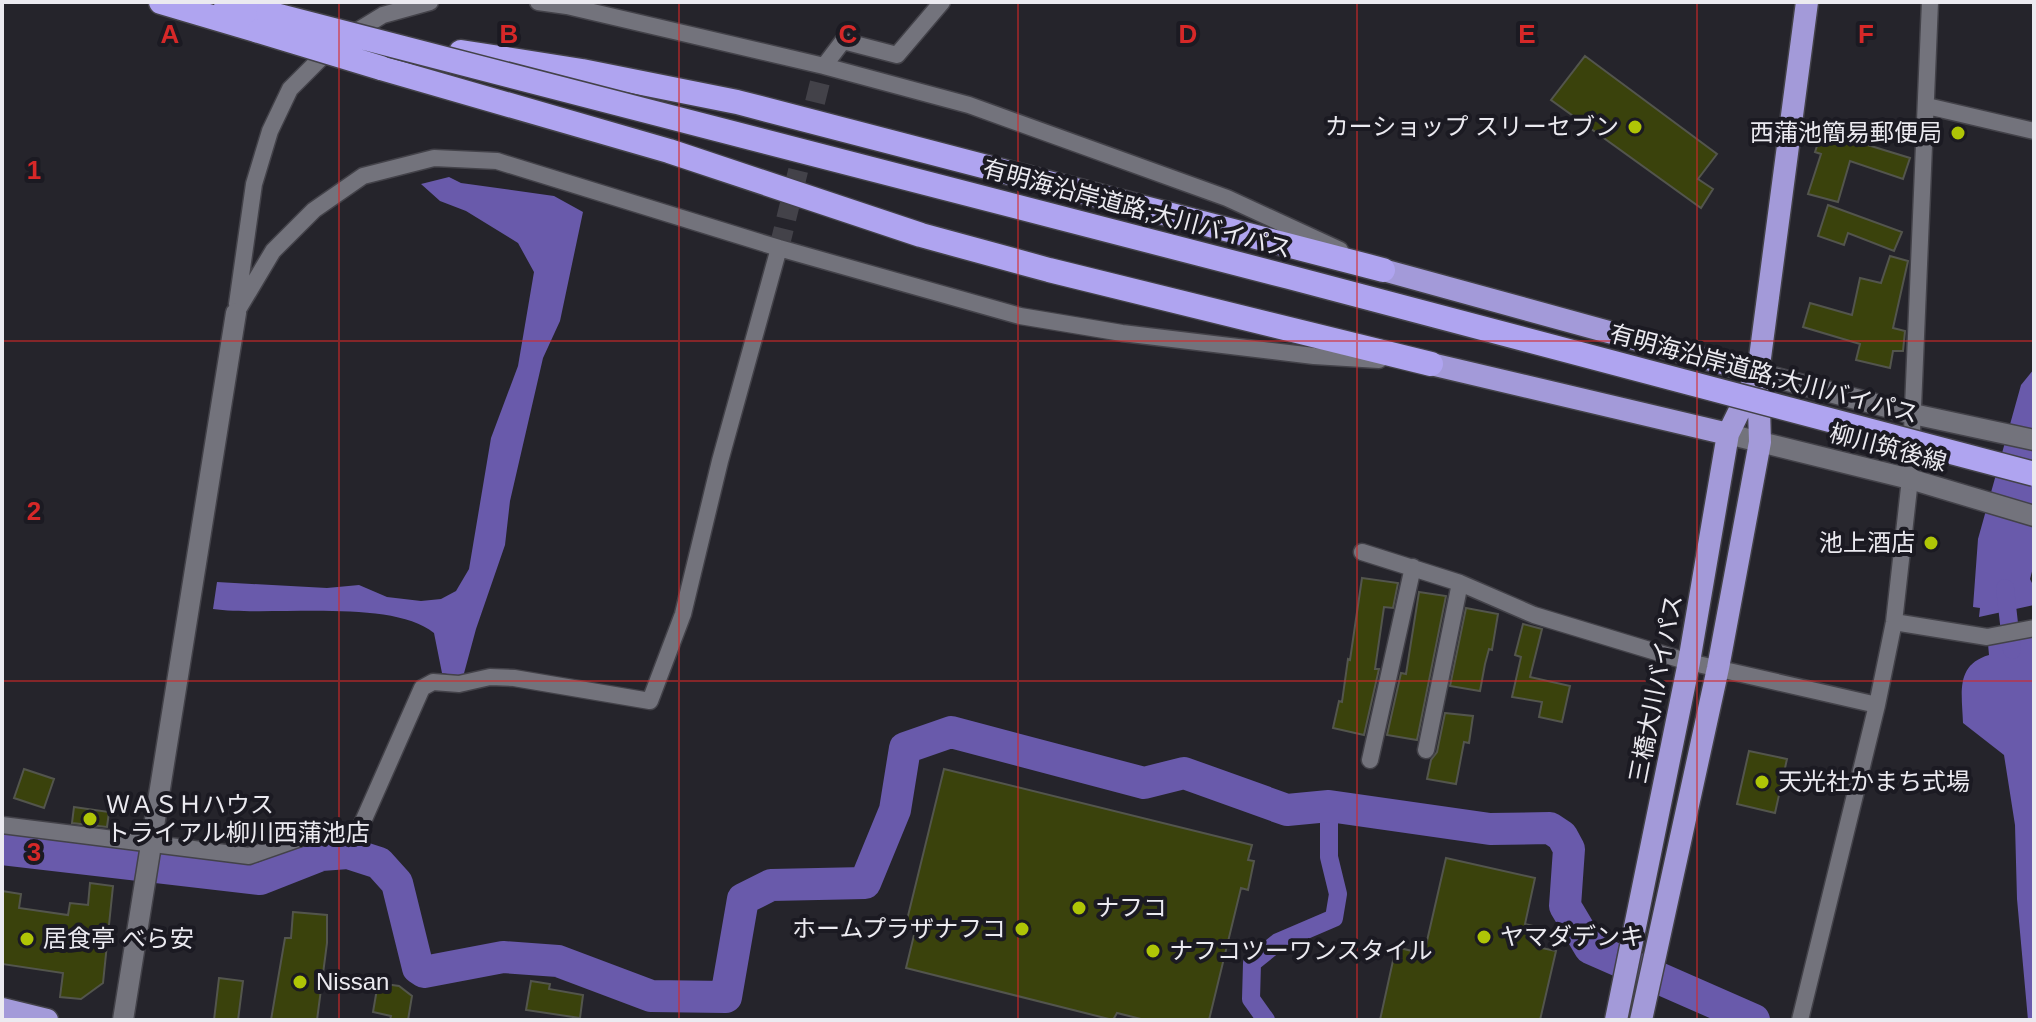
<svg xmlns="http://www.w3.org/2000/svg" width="2036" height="1022" font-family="Helvetica,'Noto Sans JP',sans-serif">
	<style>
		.water { fill: #695aab }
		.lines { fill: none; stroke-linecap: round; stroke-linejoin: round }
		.canal { stroke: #695aab; stroke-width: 18 }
		.river { stroke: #695aab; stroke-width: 32 }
		.building { fill: #3a420c; stroke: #53554d; stroke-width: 2 }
		.tertiary-tunnel { stroke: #434249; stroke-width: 20; stroke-dasharray: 20 10; stroke-linecap: butt }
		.minor-casing { stroke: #434249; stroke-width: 19 }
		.tertiary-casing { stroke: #434249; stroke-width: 23 }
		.secondary-casing { stroke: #434249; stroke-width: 23 }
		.trunk-casing { stroke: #434249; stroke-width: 25 }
		.motorway-casing { stroke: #434249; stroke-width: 27 }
		.minor { stroke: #73737c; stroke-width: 16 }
		.tertiary { stroke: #73737c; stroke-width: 20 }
		.secondary { stroke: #73737c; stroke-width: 20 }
		.trunk { stroke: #a39ad9; stroke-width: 22 }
		.motorway { stroke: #afa4f0; stroke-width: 24 }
		.motorway-bridge-casing { stroke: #434249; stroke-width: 27; stroke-linecap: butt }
		.motorway-bridge { stroke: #afa4f0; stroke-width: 24 }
		.grid { fill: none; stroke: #d62828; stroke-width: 2; stroke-opacity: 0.55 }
		.poi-dot { fill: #afc506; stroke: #1b1a22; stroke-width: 3 }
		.labels { text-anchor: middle; stroke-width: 8; stroke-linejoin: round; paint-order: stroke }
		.poi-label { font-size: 24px; fill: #ebeaf0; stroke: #1b1a22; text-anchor: start }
		.street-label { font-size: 24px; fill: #ebeaf0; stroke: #1b1a22 }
		.grid-label { font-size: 26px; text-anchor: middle; font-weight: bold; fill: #d62828; stroke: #1b1a22; stroke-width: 8; stroke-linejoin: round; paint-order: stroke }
	</style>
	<rect width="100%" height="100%" fill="#25242b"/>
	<path class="water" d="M449,177l12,6 93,13 29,16 -23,109 -17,37 -33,143 -5,44 -29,84 -13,48 -21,-4 -8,-40c-43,-35 -163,-16 -221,-24l4,-27 110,6 32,-3 28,12 34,4 20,-2 15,-8 13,-22 22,-131 27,-72 16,-94 -16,-29 -52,-32 -26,-10 -19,-17z
		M2034,369v195l-4,15 4,8v18l-55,12 1,-9 -7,-1 5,-68 43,-154z
		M2034,636v384h-6l-11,-121 -2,-74 -11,-70 -41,-32c-1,-30 -8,-58 26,-68l-1,-11z
		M2,833l121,16 -4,26 -117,-15z"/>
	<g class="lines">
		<path class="canal" d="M2005,588l7,62
			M1266,1020l-15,-21 1,-36 26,-21 56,-24 4,-24 -9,-37v-51"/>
		<path class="river" d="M2,849l258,30 61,-24 27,-2 31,10 18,20 21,85 6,4 79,-15 55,4 93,35 75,1 17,-98 28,-14 94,-2 30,-73 10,-62 46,-16 193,51 40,-10 103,37 42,-4 161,23 60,-1 12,8 7,13 -4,57 25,42 164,72"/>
	</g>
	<path class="building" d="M1585,56l132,98 -19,25 15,10 -12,19 -150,-108z
		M1822,131l88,27 -7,21 -53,-18 -12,41 -30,-8 13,-40 -6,-2z
		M1828,205l74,27 -8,19 -46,-18 -4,12 -26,-9z
		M1890,256l18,5 -15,67 12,3 -2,20h-10l-3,17 -34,-8 4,-16 -57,-17 7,-24 42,12 8,-37 21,5z
		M1362,578l36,5 -5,25 -9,-1 -9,62h4l-15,66 -31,-7 6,-27 3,1 6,-43 2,1z
		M1419,592l27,4 -29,144 -30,-5 14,-62 5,1z
		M1466,608l32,6 -6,36 -3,-1 -4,15 -5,27 -30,-5z
		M1523,624l19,5 -12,48 40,9 -8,36 -23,-5 3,-15 -30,-5 9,-40 -6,-2z
		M1445,713l28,3 -4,27 -5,-1 -8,42 -29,-5 4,-19 6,-8z
		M1749,751l38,8 -12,54 -38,-9z
		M24,769l30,10 -10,29 -30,-10z
		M944,769l308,76 -4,15 6,1 -6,29 -7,-2 -32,132h-64l-28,-7 -4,7 -207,-52 10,-41 -10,-3z
		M74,807l35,5 -2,15 -35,-4z
		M1446,858l89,20 -10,46 16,4 -4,19 19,4 -16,69h-160l16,-73 28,7z
		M90,883l23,3 -10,97 -22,16 -21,-2 3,-24 -61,-9v-73l19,3 -2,14 49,7 2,-12 18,2z
		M293,912l34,3v28l-10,77h-46l14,-82h6z
		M219,978l24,3 -5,39h-24z
		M531,981l19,3 -1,5 34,6 -3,23 -54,-8z
		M378,983l21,3 13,10 -4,24h-18l1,-4 -18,-4z"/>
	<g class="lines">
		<path class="tertiary-tunnel" d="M779,248l45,-182"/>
		<defs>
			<path id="minor" d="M538,2l29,4 257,60 145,39 258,93 113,52
				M824,66l19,-25 54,14 45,-53
				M1927,106l107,25
				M237,304l17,-120 16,-53 20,-42 44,-44 49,-30 47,-13
				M236,313l37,-62 41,-41 49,-34 71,-18 63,3 282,87 241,68 102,17 192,23 65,4
				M1362,552l98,31 74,32 155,47 188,43
				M1894,622l93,15 47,-9
				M1426,750l34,-167
				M1370,760l43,-193
				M2,825l247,31 63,-22h41l8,-8 61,-138 11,-6 26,2 31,-7 24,1 136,23 33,-87 37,-153 59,-213
				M1800,1020l77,-315 17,-83 16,-143 20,-477"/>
			<path id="tertiary" d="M123,1020l113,-707"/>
			<path id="secondary" d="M1758,373l155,41 121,26
				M1728,434l182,45 124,37"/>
			<path id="trunk" d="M1383,270l375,103
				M1431,364l297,70
				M2,1009l45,11
				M1616,1020l73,-358 39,-228 26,-53
				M1641,1020l77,-352 42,-226 -2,-69 49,-371"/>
			<path id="motorway" d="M161,2l98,29
				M226,2l42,11
				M461,52l121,19 155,31 646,168
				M381,68l288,83 252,84 128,35 382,94"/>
		</defs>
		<use href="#minor" class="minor-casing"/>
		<use href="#tertiary" class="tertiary-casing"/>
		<use href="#secondary" class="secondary-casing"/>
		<use href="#trunk" class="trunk-casing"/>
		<use href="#motorway" class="motorway-casing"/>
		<use href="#minor" class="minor"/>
		<use href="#tertiary" class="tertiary"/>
		<use href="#secondary" class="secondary"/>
		<use href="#trunk" class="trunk"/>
		<use href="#motorway" class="motorway"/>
		<defs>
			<path id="motorway-bridge" d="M268,13l1021,264 745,197
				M259,31l122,37"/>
		</defs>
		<use href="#motorway-bridge" class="motorway-bridge-casing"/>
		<use href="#motorway-bridge" class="motorway-bridge"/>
	</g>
	<path class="grid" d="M339,2v1018M679,2v1018M1018,2v1018M1357,2v1018M1697,2v1018M2,341h2032M2,681h2032"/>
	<g class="poi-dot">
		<circle cx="1635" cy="127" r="8"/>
		<circle cx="1958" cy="133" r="8"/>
		<circle cx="1931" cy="543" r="8"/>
		<circle cx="1762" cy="782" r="8"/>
		<circle cx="90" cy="819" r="8"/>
		<circle cx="1079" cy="908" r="8"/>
		<circle cx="1022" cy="929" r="8"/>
		<circle cx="1484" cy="937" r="8"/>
		<circle cx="27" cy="939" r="8"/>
		<circle cx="1153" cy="951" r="8"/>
		<circle cx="300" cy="982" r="8"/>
	</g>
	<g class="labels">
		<g class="poi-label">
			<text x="1619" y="135" text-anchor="end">カーショップ スリーセブン</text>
			<text x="1942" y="141" text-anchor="end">西蒲池簡易郵便局</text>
			<text x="1915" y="551" text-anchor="end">池上酒店</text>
			<text x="1778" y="790">天光社かまち式場</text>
			<text x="106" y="813">ＷＡＳＨハウス<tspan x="106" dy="28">トライアル柳川西蒲池店</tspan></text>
			<text x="1095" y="916">ナフコ</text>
			<text x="1006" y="937" text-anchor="end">ホームプラザナフコ</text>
			<text x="1500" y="945">ヤマダデンキ</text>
			<text x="43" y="947">居食亭 べら安</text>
			<text x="1169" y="959">ナフコツーワンスタイル</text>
			<text x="316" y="990">Nissan</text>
		</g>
		<g class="street-label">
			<text transform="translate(1137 209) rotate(15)" y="8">有明海沿岸道路;大川バイパス</text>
			<text transform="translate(1764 374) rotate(15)" y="8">有明海沿岸道路;大川バイパス</text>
			<text transform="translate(1888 448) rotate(15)" y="8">柳川筑後線</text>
			<text transform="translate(1656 689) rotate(-79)" y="8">三橋大川バイパス</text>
		</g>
	</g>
	<g class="grid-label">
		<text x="170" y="43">A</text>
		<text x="509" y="43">B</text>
		<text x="848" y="43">C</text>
		<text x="1188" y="43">D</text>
		<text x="1527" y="43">E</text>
		<text x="1866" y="43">F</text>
		<text x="34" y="179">1</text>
		<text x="34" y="520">2</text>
		<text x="34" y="861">3</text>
	</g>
	<rect width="2036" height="1022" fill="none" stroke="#ebeaf0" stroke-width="8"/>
</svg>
